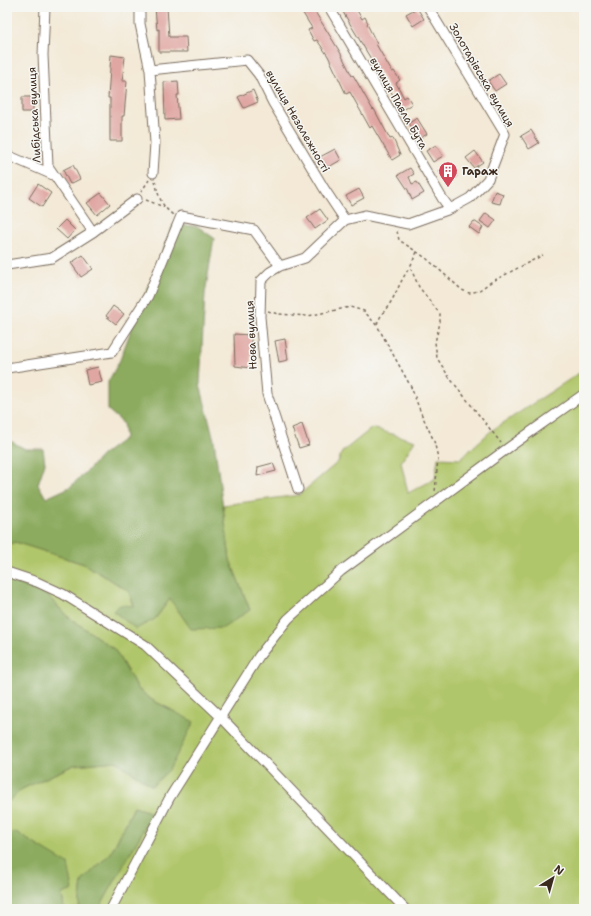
<svg xmlns="http://www.w3.org/2000/svg" width="591" height="916" font-family="'Shantell Sans',sans-serif">
	<style>
		.green { fill: #b0c66b; stroke: #767844 }
		.forest { fill: #8cab5f; stroke: #646a3e }
		.building { fill: #e0a6a2 }
		.lines { fill: none; stroke-linecap: round; stroke-linejoin: round }
		.minor-casing { stroke: #7b6d5e; stroke-width: 11 }
		.path { stroke: #7b6d5e; stroke-width: 1.5; stroke-dasharray: 3 3; stroke-linecap: butt }
		.minor { stroke: #fff; stroke-width: 9 }
		.labels { text-anchor: middle; stroke-width: 3; stroke-linejoin: round; paint-order: stroke }
		.street-label { font-size: 11px; fill: #3b2a1e; stroke: #f6f6f2 }
		.poi-label { font-size: 11px; font-weight: bold; fill: #3b2a1e; stroke: #f6f6f2; text-anchor: start }
	</style>
	<rect width="100%" height="100%" fill="#f6f6f2"/>
	<filter id="ink" filterUnits="userSpaceOnUse"><feTurbulence type="fractalNoise" baseFrequency=".025" numOctaves="2"/><feDisplacementMap in="SourceGraphic" scale="8" xChannelSelector="R" yChannelSelector="G"/><feConvolveMatrix kernelMatrix="1 2 1 2 8 2 1 2 1" color-interpolation-filters="sRGB"/></filter>
	<filter id="wash" filterUnits="userSpaceOnUse"><feTurbulence type="fractalNoise" baseFrequency=".012" numOctaves="4" result="noise"/><feDisplacementMap in="SourceGraphic" scale="16" xChannelSelector="R" yChannelSelector="G"/><feGaussianBlur stdDeviation="0.9" result="paint"/><feColorMatrix in="noise" values="0 0 0 0 0 0 0 0 0 0 0 0 0 0 0 0 0 1.4 0 .05"/><feComposite in="paint" operator="in"/></filter>
	<g filter="url(#wash)">
		<rect width="100%" height="100%" fill="#f3e9d6"/>
		<path class="green" d="M584,370v539h-485l54,-96 -19,-6 -23,46 -29,28 -3,28h-15l-2,-15 -47,-62 -8,6v-35l15,-14 52,-24 42,-4 36,25 20,-76 -20,-10 -14,-11 -24,-40 -47,-33 -21,-22 -39,-14v-35l8,-3 69,22 45,27 5,15 21,13 15,-20 80,11 -20,-50 -7,-55 76,-10 39,-33 4,-10 30,-24 43,13 -14,21 7,31 27,-14 3,-21 22,1 31,-28z"/>
		<path class="forest" d="M173,225l24,1 17,12 -9,56 -5,90 14,56 16,120 20,50 -27,18 -32,1 -21,-30 -15,20 -19,10 -23,-18 7,-6 14,1 -5,-15 -45,-27 -69,-22 -8,3v-106l18,10h18l2,14 -7,21 8,14 24,-11 20,-19 12,-13 23,-17 -2,-15 -15,-13v-28l12,-22 11,-30z
			M7,580l39,14 21,22 47,33 24,40 14,11 42,22 -25,48 -17,16 -36,-25 -42,4 -52,24 -15,14z
			M134,807l19,6 -54,96h-20l3,-28 29,-28z
			M15,832l53,32 5,26 -11,4 2,15h-57v-71z"/>
		<g id="blocks">
			<path class="building" d="M155,7h12l2,30h17l1,15h-28v-23l-2,1z
				M306,7h6l28,45 12,24 1,-1 20,35 1,-1 16,30 3,-1 7,17 -8,5 -20,-34 -2,2 -20,-36 -4,2 -18,-38 -11,-16 -3,1 -6,-11 4,-2 -11,-18z
				M340,7h15l7,12 3,-2 3,6 -1,1 10,20h-1l16,28 2,-1 6,9 -4,3 8,15 3,-2 5,8 -10,6 -24,-40 -2,1 -6,-11 1,-1z
				M417,8l7,11 -11,7 -7,-12z
				M111,55l14,2 -3,24h5l-3,35h-2v25h-12v-43h-2z
				M499,74l7,10 -11,7 -7,-10z
				M178,81l1,14h-2l2,24 -14,1 -1,-38z
				M253,90l5,12 -14,6 -6,-11z
				M22,97h11v15h-11z
				M417,118l10,16 -8,5 -10,-16z
				M531,130l8,13 -10,6 -8,-13z
				M436,145l7,11 -10,6 -7,-11z
				M335,149l6,11 -16,9 -7,-11z
				M475,151l8,11 -9,6 -8,-10z
				M73,165l7,14 -10,5 -7,-14z
				M449,166l8,11 -11,6 -7,-12z
				M410,168l4,6 -5,3 3,7 5,-2 7,11 -12,7 -4,-10 -10,-15z
				M38,184l13,9 -9,14 -13,-9z
				M359,189l5,9 -13,7 -5,-9z
				M495,191l8,3 -3,10 -9,-2z
				M101,193l9,11 -13,11 -10,-12z
				M320,209l8,11 -13,9 -8,-11z
				M486,213l10,7 -6,8 -10,-7z
				M65,220l10,10 -8,9 -11,-10z
				M474,221l9,6 -4,7 -10,-7z
				M83,255l10,14 -12,8 -10,-14z
				M113,306l11,8 -8,10 -10,-8z
				M234,334l17,1v33l-16,-2z
				M285,339l3,21 -9,2 -4,-21z
				M98,367l4,15 -14,3 -3,-15z
				M302,424l7,21 -10,3 -7,-20z
				M273,463l3,8 -19,5 1,-9z"/>
		</g>
	</g>
	<g filter="url(#ink)">
		<use href="#blocks" fill-opacity="0" stroke="#7b6d5e" stroke-width="1"/>
		<g class="lines">
			<defs>
				<path id="minor" d="M45,7l-2,48 5,111 45,66
					M140,7v17l10,46 5,73 -2,30
					M329,7l113,191 8,11
					M150,70l97,-10 12,15 14,28 52,87 20,30 20,-5 43,9 42,-15 20,-11 18,-19 17,-45 -77,-127
					M7,155l46,20
					M7,265l45,-7 41,-26 44,-33
					M7,368l105,-16 36,-56 33,-80 73,14 26,36
					M298,489l-31,-95 -7,-77 1,-36 9,-9 10,-6 25,-8 40,-38
					M7,572l30,10 26,12 82,51 76,72 184,192
					M111,909l59,-112 89,-141 29,-37 53,-48 167,-123 76,-54"/>
			</defs>
			<use href="#minor" class="minor-casing"/>
			<path class="path" d="M155,181c4,16 5,23 18,34
				M141,192l8,-12
				M146,200l18,7
				M397,231l2,9 27,18 36,32 7,3 9,-2 13,-9 52,-27
				M417,252l-7,15 9,20 21,27v9l-5,19 2,16 12,19 52,66
				M268,311l10,3 30,2 42,-9 14,4 14,16 33,60 10,26 13,28 4,17 -3,34
				M377,324c3,-9 10,-15 15,-24 6,-11 10,-22 18,-33"/>
			<use href="#minor" class="minor"/>
		</g>
	</g>
	<defs>
		<symbol id="building-pin" viewBox="-11 -11 22 30"><path d="M0 17L-7.5 6A9.5 9.5 0 1 1 7.5 6Z" fill="#d1495b" stroke="#f6f6f2"/><path d="M-4-6H4V6H1V3H-1V6H-4ZM-2.5-4.3h1.7v1.8h-1.7ZM.8-4.3h1.7v1.8H.8ZM-2.5-1h1.7V.8h-1.7ZM.8-1h1.7V.8H.8Z" fill="#fff"/></symbol>
	</defs>
	<g fill-rule="evenodd">
		<use href="#building-pin" x="437" y="160" width="22" height="30"/>
	</g>
	<g class="labels">
		<g class="street-label">
			<text transform="translate(482 75) rotate(60)" y="4">Золотарівська вулиця</text>
			<text transform="translate(399 103) rotate(60)" y="4">вулиця Павла Бута</text>
			<text transform="translate(34 115) rotate(-93)" y="4">Либідська вулиця</text>
			<text transform="translate(298 121) rotate(60)" y="4">вулиця Незалежності</text>
			<text transform="translate(251 335) rotate(-93)" y="4">Нова вулиця</text>
		</g>
		<g class="poi-label">
			<text x="462" y="175">Гараж</text>
		</g>
	</g>
	<rect width="591" height="916" fill="none" stroke="#f6f6f2" stroke-width="24"/>
	<g transform="translate(553 878) rotate(37)" stroke="#f6f6f2" stroke-width="3" paint-order="stroke">
	<path d="M0-3L7 15L0 10L-7 15Z" fill="#3b2a1e"/>
	<text y="-6" font-size="11" font-weight="bold" text-anchor="middle" fill="#3b2a1e">N</text>
	</g>
</svg>
